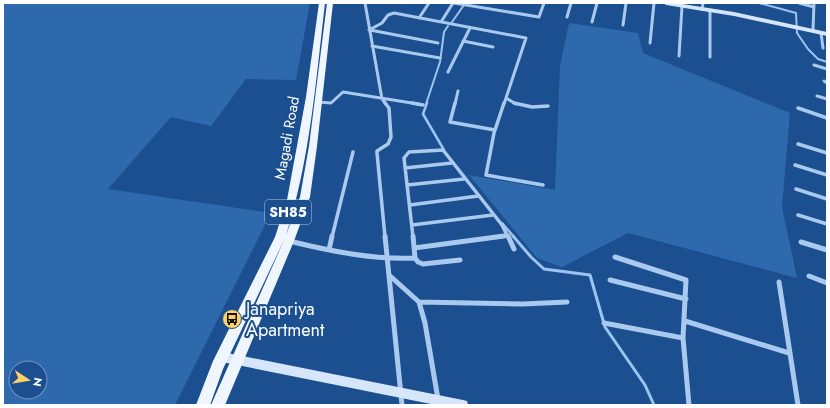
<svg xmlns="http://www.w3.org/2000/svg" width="830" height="408" font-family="Jost,sans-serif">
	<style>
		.green { fill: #2e69ad; fill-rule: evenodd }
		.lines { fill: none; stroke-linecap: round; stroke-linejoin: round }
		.stream-far2 { stroke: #9cc4f0; stroke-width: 2 }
		.stream-far1 { stroke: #9cc4f0; stroke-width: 2.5 }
		.stream { stroke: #9cc4f0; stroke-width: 3 }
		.street-far2 { stroke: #a9c9ee; stroke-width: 3 }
		.street-far1 { stroke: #a9c9ee; stroke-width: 3.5 }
		.street { stroke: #a9c9ee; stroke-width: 5 }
		.secondary { fill: #d6e6fa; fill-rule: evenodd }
		.primary { fill: #f0f6ff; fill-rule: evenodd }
		.labels { text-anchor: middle; stroke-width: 4; stroke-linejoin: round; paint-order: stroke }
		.shield { fill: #1b4f8f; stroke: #bbcadd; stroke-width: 1 }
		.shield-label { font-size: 14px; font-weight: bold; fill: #fff }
		.street-label { font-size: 15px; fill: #fff; stroke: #1b4f8f }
		.near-poi-label { font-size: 18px; fill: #fff; stroke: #1b4f8f; text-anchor: start }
	</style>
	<rect width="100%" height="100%" fill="#1b4f8f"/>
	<path class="green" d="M3,3h307l-14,77 -50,-1 -35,47 -40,-9 -63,72 163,24 -96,192h-172zM16,368h24v24h-24z
		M569,23l69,10 5,20 147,60 -8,94 15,71 -169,-45 -66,34 -25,-9 -68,-83 86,15 5,-124z"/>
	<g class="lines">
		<path class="stream-far2" d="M759,3l37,10 1,20 11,16 10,10 9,3
			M452,22l12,-17
			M426,104l14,-42 4,-30 4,-6"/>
		<path class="stream-far1" d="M427,103l-4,11 21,36
			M502,223l12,14"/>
		<path class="stream" d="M513,236l18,21 13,12 46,6 15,52 40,58 9,20"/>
		<path class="street-far2" d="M365,3l17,96 4,5
			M454,3l85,14 5,-14
			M799,3l15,4
			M702,9l1,-6
			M710,10v47
			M567,17l4,-14
			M419,18l10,-15
			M441,22l12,-19
			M592,22l5,-19
			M623,25l3,-22
			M369,30l13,-7 6,-8 6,-2 132,25 -22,66
			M370,30l68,13
			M813,30l1,-27
			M821,33l2,15
			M463,41l30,6
			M650,43l4,-40
			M372,46l68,12
			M679,56l3,-50
			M814,65l13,4
			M448,72l22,-44
			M824,81l3,2
			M817,96l10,3
			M506,98l10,6
			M318,102l13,1 12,-11 75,12
			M455,104l3,-13"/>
		<path class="street-far1" d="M385,103l4,5 2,29 -3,7 -11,7v2l8,84
			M412,103l11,2
			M455,103l-5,19 45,8
			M504,103l-10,30 -8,42 57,10
			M514,103l18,4 16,-1
			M798,108l29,10
			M798,144l29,9
			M795,165l32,10
			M405,168l47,-5
			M407,185l57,-6
			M796,189l31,10
			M410,205l68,-9
			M798,215l29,9
			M412,225l81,-10
			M332,237l21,-85
			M413,237l-9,-79 5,-6 34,-2 59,75 6,12
			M496,237l11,-1"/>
		<path class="street" d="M385,236l17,169
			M508,236l6,13
			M289,241c41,10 84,19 126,17l-2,-22
			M801,242l26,8
			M414,248l90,-12
			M329,250l3,-14
			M615,257l71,23 -3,58 6,67
			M415,258l3,4 5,2 37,-4
			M389,275l30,27 6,21 14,82
			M809,276l18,7
			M610,280l76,19
			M779,282l19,123
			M419,302l104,2 44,-2
			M685,321l104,32
			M604,323l79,15"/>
		<path class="secondary" d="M663,3h13l58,9 93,20v4l-93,-20 -68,-11z
			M222,352l241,48 4,1 1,4h-32l-214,-43 -4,-1 -1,-4 1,-4z"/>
		<path class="primary" d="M319,3h6c-9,77 -15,157 -39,232l14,-38 9,-51 18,-143h6l-16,143 -7,51 -16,44 -69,164h-14l74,-167 -62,131 -13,36h-14l17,-44 62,-124 12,-37 19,-103z"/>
	</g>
	<defs>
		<symbol id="bus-disc" viewBox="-11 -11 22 22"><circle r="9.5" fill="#ffd166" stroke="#1b4f8f"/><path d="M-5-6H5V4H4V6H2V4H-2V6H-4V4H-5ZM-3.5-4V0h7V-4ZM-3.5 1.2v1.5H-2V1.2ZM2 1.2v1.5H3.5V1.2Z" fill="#111"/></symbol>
	</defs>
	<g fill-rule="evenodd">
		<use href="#bus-disc" x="221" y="308" width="22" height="22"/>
	</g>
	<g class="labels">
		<rect class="shield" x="265" y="200" width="46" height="24" rx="3"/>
		<g class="shield-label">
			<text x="288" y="217">SH85</text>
		</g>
		<g class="street-label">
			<text transform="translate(287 138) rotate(-80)" y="5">Magadi Road</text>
		</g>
		<g class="near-poi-label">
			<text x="246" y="315">Janapriya<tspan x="246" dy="21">Apartment</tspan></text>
		</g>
	</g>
	<rect width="830" height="408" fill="none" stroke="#ffffff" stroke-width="8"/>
	<g transform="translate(28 380) rotate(102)"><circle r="19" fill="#1b4f8f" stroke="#7695bc"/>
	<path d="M0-3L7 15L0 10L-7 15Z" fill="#ffd166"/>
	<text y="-6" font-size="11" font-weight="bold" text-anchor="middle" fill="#ffffff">N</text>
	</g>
</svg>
